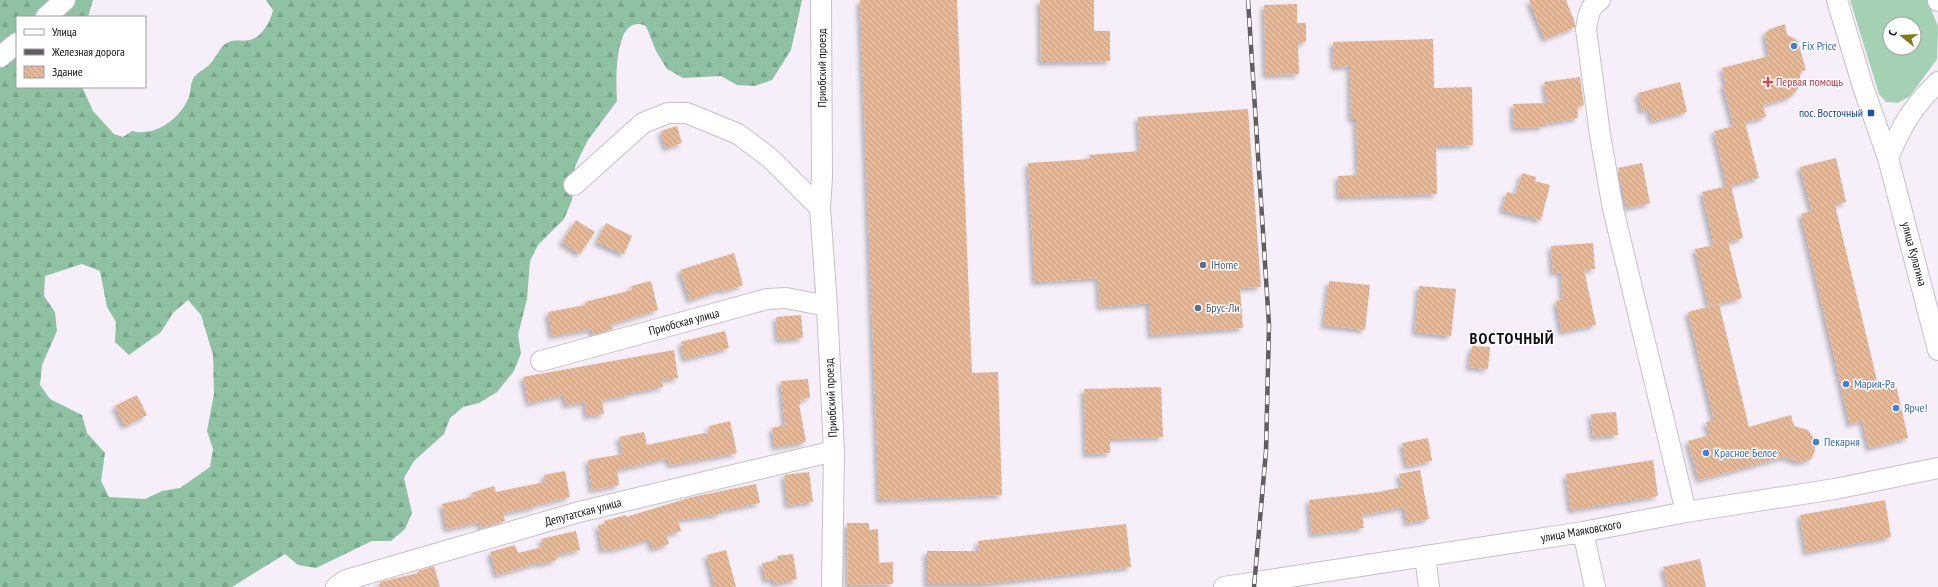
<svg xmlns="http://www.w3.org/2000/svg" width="1938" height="587" font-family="'PT Sans Narrow',sans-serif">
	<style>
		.grass { fill: #a4d0b4; fill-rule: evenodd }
		.forest { fill: url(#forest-firs); fill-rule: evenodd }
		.building { fill: url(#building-back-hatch); filter: url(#shadow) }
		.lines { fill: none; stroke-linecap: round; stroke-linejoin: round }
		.street-casing { stroke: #c6bfc9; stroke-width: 22 }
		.street { stroke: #fff; stroke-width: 20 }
		.rail-casing { stroke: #615d63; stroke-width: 4.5 }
		.rail { stroke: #fff; stroke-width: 3; stroke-dasharray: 9; stroke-linecap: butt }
		.shop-dot { fill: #3f7fe0; stroke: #fff; stroke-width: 1.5 }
		.health-dot { fill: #e0444e; stroke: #fff; stroke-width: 1.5 }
		.transit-dot { fill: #1a4fb4; stroke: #fff; stroke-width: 1.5 }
		.service-dot { fill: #5c6f8a; stroke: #fff; stroke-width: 1.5 }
		.labels { text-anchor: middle; stroke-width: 3; stroke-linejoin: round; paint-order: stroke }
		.shop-label { font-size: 12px; fill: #366cbe; stroke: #fff; text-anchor: start }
		.street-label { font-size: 12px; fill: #110f12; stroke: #fff }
		.health-label { font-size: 12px; fill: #be3a42; stroke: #fff; text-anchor: start }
		.transit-label { font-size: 12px; fill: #164399; stroke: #fff; text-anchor: end }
		.service-label { font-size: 12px; fill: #4e5e75; stroke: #fff; text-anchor: start }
		.district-label { font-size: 16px; font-weight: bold; letter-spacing: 1px; fill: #110f12; stroke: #fff }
	</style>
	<defs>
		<pattern id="forest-firs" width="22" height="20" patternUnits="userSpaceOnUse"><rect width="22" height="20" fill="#8ec2a2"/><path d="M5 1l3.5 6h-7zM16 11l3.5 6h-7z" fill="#79a68a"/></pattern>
		<pattern id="building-back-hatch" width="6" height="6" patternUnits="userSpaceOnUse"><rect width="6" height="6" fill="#e6b896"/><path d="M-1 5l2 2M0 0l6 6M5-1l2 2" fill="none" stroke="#c49d80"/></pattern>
		<filter id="shadow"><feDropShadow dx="-3.5" dy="3.5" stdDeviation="2" flood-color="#0004"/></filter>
	</defs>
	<rect width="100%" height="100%" fill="#f6eff9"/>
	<path class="grass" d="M1850,0h77l11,26 -1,33 -27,37 -12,7 -12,-1 -7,-8zM1890,24h24v24h-24z"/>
	<path class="forest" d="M0,0h93l-5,17h-71v70h65l11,24 21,23 9,3 9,-6c22,6 47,-11 56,-32 3,-6 2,-14 5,-20 4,-7 11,-9 16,-14 6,-6 9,-14 15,-20 8,-7 17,-3 26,-5 12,-3 21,-19 23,-30l-7,-10h536l-11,50 -19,30 -17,6 -18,-1 -16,-9 -38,2 -16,-9 -11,-18 -10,-25c-33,-15 -30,58 -29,75l-29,39 -13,26v17l-3,17 -8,19 -26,26 -8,16 -3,38 -9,36 3,18 -7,18 -17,21 -18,11 -16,4 -13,11 -6,16 -30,27 -10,17 8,35 -7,16 -14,12h-19l-56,27 -18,-3 -13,-11 -53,33h-232zM82,264l18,7 7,36 9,15 -1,20 14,13 32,-23 12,-19 15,-13 13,15 12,40 1,39 -7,37 6,18 -3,18 -30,21 -18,3 -17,8 -36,-2 -8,-16 4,-28 -18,-20 -5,-18 -32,-16 -10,-14 2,-20 15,-34 -2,-19 -11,-16 1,-20z"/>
	<path class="building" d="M860,0h97l15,373 26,-1 4,123 -123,5z
		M1040,0h54v31h16v30l-69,1z
		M1529,0h37l9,23v4l-30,12z
		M1297,4v19h9v19l-8,1 1,31 -33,1 -2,-70z
		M1785,24l2,11 9,4 2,3 8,28 -5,1 -3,18 -8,8 -27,8 3,12 -21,5 14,56 -28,7 12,53 -15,4 14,56 -33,8 -14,-57 19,-4 -12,-53 25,-6 -13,-55 20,-5 -11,-41h3l-4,-17 47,-12 -4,-22 5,-5z
		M1433,39l1,49 38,-1 1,58 -37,1 1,48 -98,3 -1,-21 20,-1 -2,-56h-5l-1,-53 -16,1 -1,-25z
		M1580,77l4,28 -7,2 1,11 -35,6v3l-29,1 -1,-24 35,-1 -4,-21z
		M1680,82l7,30 -35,9 -3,-12 -7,2 -4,-18z
		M1248,109l13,178 -21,1 3,40 -92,7 -2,-32 -49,4 -2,-29 -63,4 -7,-119 62,-4 -1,-4 51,-4 -2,-34z
		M677,126l5,17 -16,5 -5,-17z
		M1836,158l10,44 -11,3 44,184 17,-4 12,53 -39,10 -7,-28 -12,4 -49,-210 11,-3 -12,-44z
		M1642,163l8,40 -23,5 -9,-40z
		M1522,173l14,4 -1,4 15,4 -9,35 -39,-10 5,-18 9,2z
		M576,220l19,12 -15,22 -18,-12z
		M606,223l26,13 -8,18 -27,-12z
		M1593,243l2,26 -11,1 12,55 -34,7 -6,-31 7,-2 -2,-27 -8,1 -2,-27z
		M734,253l9,32 -20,6 -1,-2 -32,11 -10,-30z
		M651,281l7,29 -47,14 2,5 -20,6 -1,-6 -40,7 -4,-24 38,-7 -1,-3 47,-12 -1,-4z
		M1329,281l41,4 -5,45 -41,-5z
		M1419,286l37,3 -5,47 -36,-4z
		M1719,304l30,123 42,-12 3,11 14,4 7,10v11l-4,8 -11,3 -16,-5 -85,23 -11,-39 22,-6 -4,-13 8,-2 -26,-108z
		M801,315l2,23 -25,2 -2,-23z
		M725,331l4,17 -44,11 -4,-17z
		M1472,346l18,1 -2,22 -19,-2z
		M674,350l4,28 -16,2 1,7 -34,6v2l-27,5 2,14 -17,2 -2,-14 -19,3 -2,-10 -35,8 -6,-26z
		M808,379l2,19 -10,1 1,5h-2l7,38 -31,5 -3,-19 13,-3 -4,-44z
		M1161,387l2,50 -53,2v14l-24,1 -2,-65z
		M137,395l10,20 -22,11 -10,-20z
		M1616,412l2,23 -25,2 -2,-23z
		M730,421l7,32 -67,12 -2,-7 -51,12 2,15 -27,5 -4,-30 35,-6 -4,-17 25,-5 3,13 63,-13 -1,-6z
		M1428,438l4,23 -25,5 -5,-23z
		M1653,460l5,36 -87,14 -5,-36z
		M1420,470l9,49 -22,4 -3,-16 -42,8 2,13 -52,6 -3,-34 70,-8 23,-5 -3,-13z
		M565,471l5,26 -35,8v2l-32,6 2,8 -24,7 -1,-6 -33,7 -5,-25 31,-7 -2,-4 23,-7 2,6 49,-10 -1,-7z
		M809,472l4,30 -25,3 -4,-30z
		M756,484l4,19 -41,8 1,3 -42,6 3,11 -15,4 3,9 -16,5 -3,-10 -38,11v-2l-10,2 -4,-25 7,-1 -1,-3 22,-6v2l66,-20z
		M1885,500l6,37 -85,15 -6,-37z
		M847,523h22v7l9,-1 1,34 14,-1v22l-45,1z
		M1126,524l5,43 -148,17h-56v-33h52l-1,-10z
		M576,531l4,19 -24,5 1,5 -17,4v-2l-43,13 -7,-23 25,-7 3,8 25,-6 -2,-8z
		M726,550l10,37h-21l-8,-32z
		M793,554l4,25 -22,5 -1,-5 -8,1 -4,-17 16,-3 -1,-4z
		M1700,559l6,28h-38l-5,-20z
		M434,566l6,21h-60v-5l38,-9v-2z"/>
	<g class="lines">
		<defs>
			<path id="street" d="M821,0l1,177 -2,31 7,98 7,145 -2,136
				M1600,0c-11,6 -12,17 -14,29l14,106 13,74 73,303
				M1837,0l26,87 25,71 50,192
				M1938,0v1
				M46,17l19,-17
				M0,57l17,-14
				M1888,158c15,-35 23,-49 50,-76
				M574,185l69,-62 25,-10h19l51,21 32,24 50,50
				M541,361l226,-62 19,-1 41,8
				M1583,532l12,55
				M1425,556l4,31
				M336,587l10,-7 233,-68 255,-61
				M1224,587l359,-55 103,-20 149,-23 103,-21"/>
		</defs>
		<use href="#street" class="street-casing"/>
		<use href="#street" class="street"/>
		<defs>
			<path id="rail" d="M1248,0l21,325 -3,126 -12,136"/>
		</defs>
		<use href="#rail" class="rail-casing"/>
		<use href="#rail" class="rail"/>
	</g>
	<g class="shop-dot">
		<circle cx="1794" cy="46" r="4"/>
		<circle cx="1846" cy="384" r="4"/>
		<circle cx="1896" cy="408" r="4"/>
		<circle cx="1816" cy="442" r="4"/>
		<circle cx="1706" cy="453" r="4"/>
	</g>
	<path class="health-dot" d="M1766 76h4v4h4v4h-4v4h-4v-4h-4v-4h4z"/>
	<rect class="transit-dot" x="1867" y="109" width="8" height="8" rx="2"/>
	<g class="service-dot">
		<circle cx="1203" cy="265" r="4"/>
		<circle cx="1198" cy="308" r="4"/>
	</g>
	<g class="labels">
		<g class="shop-label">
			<text x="1802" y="50">Fix Price</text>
			<text x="1854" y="388">Мария-Ра</text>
			<text x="1904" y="412">Ярче!</text>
			<text x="1824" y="446">Пекарня</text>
			<text x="1714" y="457">Красное Белое</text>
		</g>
		<g class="street-label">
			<text transform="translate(822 68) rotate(-90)" y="4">Приобский проезд</text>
			<text transform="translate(1914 254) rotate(75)" y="4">улица Кулагина</text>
			<text transform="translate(684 322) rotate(-15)" y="4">Приобская улица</text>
			<text transform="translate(831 398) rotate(-93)" y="4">Приобский проезд</text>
			<text transform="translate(583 512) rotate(-15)" y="4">Депутатская улица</text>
			<text transform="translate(1581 531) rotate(-10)" y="4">улица Маяковского</text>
		</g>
		<g class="health-label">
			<text x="1776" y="86">Первая помощь</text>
		</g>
		<g class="transit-label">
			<text x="1863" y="117">пос. Восточный</text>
		</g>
		<g class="service-label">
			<text x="1211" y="269">IHome</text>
			<text x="1206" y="312">Брус-Ли</text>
		</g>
		<g class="district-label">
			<text x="1512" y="344">ВОСТОЧНЫЙ</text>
		</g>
	</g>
	<rect x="16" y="16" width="130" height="72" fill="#ffffff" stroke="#a09fa0"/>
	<rect x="24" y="29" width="20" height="6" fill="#ffffff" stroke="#a09fa0"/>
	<text x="52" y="36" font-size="12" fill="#110f12">Улица</text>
	<rect x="24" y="49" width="20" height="6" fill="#615d63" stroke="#a09fa0"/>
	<text x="52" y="56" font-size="12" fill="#110f12">Железная дорога</text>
	<rect x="24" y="66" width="20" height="12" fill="url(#building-back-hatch)" stroke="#a09fa0"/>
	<text x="52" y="76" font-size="12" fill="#110f12">Здание</text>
	<g transform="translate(1902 36) rotate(288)"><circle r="19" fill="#ffffff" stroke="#a09fa0"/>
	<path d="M0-3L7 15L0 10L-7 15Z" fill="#85791d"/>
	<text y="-6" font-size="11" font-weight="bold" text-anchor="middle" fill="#110f12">С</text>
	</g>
</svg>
